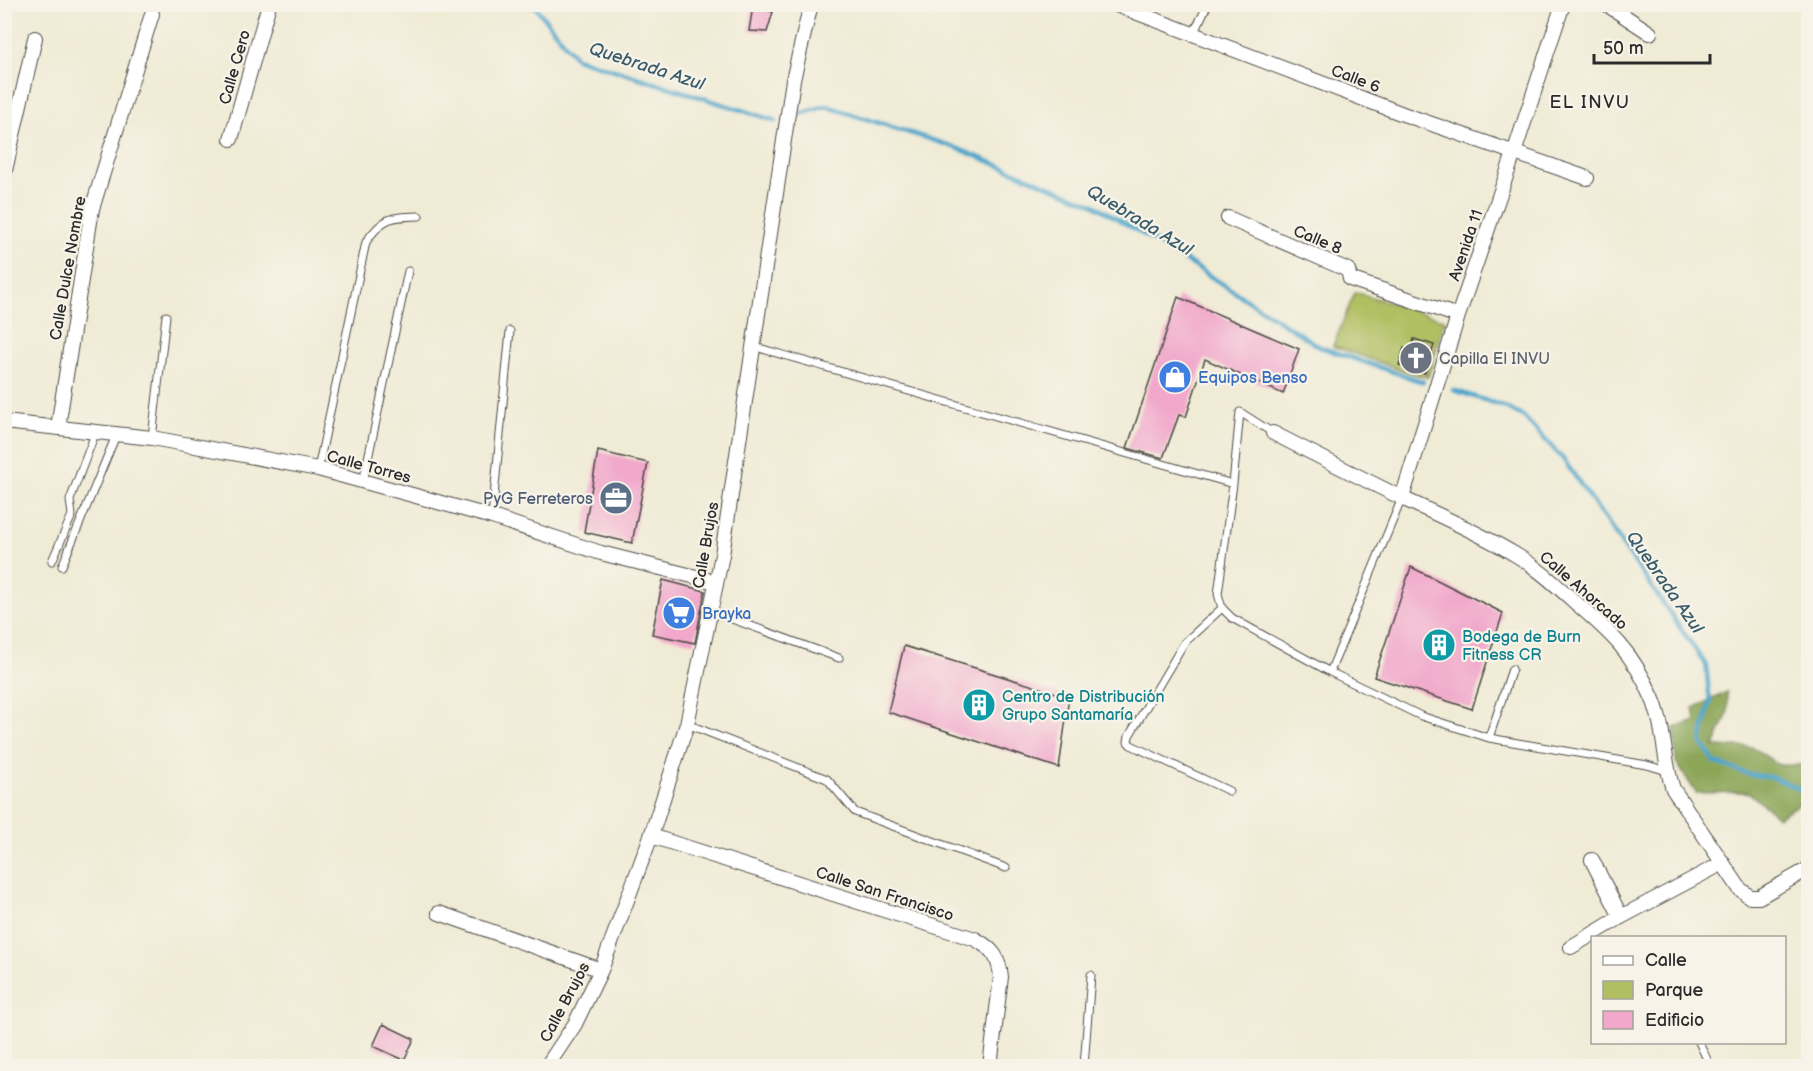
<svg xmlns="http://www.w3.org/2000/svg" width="1813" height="1071" font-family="'Balsamiq Sans',sans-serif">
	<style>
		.green { fill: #b0bf62; stroke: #6e7546; stroke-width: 1.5 }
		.forest { fill: #8ca658; stroke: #5c6842; stroke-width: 1.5 }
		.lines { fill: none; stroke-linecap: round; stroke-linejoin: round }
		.stream { stroke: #4ca5ca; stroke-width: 4.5 }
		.building { fill: #f1a8cb }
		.lane-casing { stroke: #494844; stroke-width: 9 }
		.street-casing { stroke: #494844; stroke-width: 16 }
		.lane { stroke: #fff; stroke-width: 7 }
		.street { stroke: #fff; stroke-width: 14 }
		.labels { text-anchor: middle; stroke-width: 4.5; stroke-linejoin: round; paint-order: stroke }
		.street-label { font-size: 16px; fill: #2b2b2b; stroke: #f7f3e8 }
		.worship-label { font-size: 16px; fill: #5b616d; stroke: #f7f3e8; text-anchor: start }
		.shop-label { font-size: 16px; fill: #366cbe; stroke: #f7f3e8; text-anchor: start }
		.service-label { font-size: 16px; fill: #4e5e75; stroke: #f7f3e8; text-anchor: end }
		.culture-label { font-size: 16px; fill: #0d838f; stroke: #f7f3e8; text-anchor: start }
		.water-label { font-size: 18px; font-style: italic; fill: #385c6b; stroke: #f7f3e8 }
		.neighbourhood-label { font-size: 18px; letter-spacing: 1.5px; fill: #2b2b2b; stroke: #f7f3e8 }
	</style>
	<rect width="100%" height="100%" fill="#f7f3e8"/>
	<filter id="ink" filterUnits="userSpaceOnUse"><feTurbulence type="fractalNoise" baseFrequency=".0167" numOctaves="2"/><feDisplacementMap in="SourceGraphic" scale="12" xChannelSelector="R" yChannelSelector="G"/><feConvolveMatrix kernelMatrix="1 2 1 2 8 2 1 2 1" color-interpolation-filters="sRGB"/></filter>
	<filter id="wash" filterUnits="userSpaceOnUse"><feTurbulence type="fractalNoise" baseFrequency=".008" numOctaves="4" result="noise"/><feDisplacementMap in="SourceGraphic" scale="24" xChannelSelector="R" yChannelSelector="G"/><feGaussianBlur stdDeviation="1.35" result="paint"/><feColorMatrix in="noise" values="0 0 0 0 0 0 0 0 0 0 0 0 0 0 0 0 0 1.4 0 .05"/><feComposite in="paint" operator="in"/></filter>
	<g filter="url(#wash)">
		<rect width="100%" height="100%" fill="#f0ebd5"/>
		<path class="green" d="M1355,292l90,28 -17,57 -18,-4 -77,-27z"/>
		<path class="forest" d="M1727,692l1,21 -14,34h38l27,18h29v43l-6,-6 -24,15 -30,-25 -52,1 -20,-31 -2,-34 22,-7 -2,-13z"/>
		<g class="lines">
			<path class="stream" d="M533,4l43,54 200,63
				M797,115l29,-9 128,41 139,57 89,54 138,89 103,35
				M1453,390l47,15 23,11 40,43 143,206 4,37 -9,39 13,21 34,12 27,4 33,15"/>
		</g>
		<g id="blocks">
			<path class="building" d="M753,6l20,6 -6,20 -18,-1z
				M1178,297l121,52 -16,45 -78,-35 -19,58 -7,-2 -16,43 -36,-10z
				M1414,339l20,6 -9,28 -26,-8 5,-17 7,2z
				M598,451l50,12 -16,80 -48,-11z
				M1411,567l92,46 -31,96 -98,-32z
				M663,580l42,11 -10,52 -43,-9z
				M904,646l165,51 -10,71 -171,-56z
				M383,1024l31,15 -10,21 -31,-14z"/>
		</g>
	</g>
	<g filter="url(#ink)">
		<use href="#blocks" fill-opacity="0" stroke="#494844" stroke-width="1.5"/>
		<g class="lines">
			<defs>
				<path id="lane" d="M1193,34l15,-30
					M752,346l481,138
					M1273,433l-33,-21 -7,72 -15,110 4,14 10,10 98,54 91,44 68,22 158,27 20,6
					M152,438l14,-122
					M318,469l48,-227c17,-25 24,-25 53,-26
					M363,482l45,-211
					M492,517l18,-186
					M52,561l20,-46 -2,-15 26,-69
					M62,566l55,-133
					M1222,608l-38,35 -55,93 -1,6 3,3 98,46
					M710,611l129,47
					M1330,672l72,-174
					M687,724l140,55 28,33 151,56
					M1489,738l23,-69
					M1699,1042l11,24
					M1084,1066l7,-91"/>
				<path id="street" d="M1114,4l289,110 184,64
					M1606,4l44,29
					M231,139l38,-135
					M4,175l31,-137
					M1228,218l120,52 2,9 108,37
					M4,422l148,16 166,31 174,48 109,36 115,29
					M58,427l34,-218 60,-195
					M1273,433c43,22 86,44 129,65 38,18 78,35 114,57 22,13 41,31 60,48 35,30 57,50 76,94 13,29 11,62 21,92l67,100 10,8h9l49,-28
					M1402,498l56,-182 56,-163 49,-149
					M651,836l324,103c18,10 24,18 26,38l-11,89
					M1592,860l29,57
					M439,913l162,57
					M1571,947l50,-30 102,-54
					M547,1066l28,-42 26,-54 50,-134 36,-112 35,-169 71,-475 18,-76"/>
			</defs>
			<use href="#lane" class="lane-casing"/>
			<use href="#street" class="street-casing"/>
			<use href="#lane" class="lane"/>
			<use href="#street" class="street"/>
		</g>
	</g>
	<defs>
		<symbol id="church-disc" viewBox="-11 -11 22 22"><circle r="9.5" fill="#6b7280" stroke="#f7f3e8"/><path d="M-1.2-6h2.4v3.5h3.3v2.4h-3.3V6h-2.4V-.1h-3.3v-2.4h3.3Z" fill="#fff"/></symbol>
		<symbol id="shop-disc" viewBox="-11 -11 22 22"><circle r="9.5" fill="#3f7fe0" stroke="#f7f3e8"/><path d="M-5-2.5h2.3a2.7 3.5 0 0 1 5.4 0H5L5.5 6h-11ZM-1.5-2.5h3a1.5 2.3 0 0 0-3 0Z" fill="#fff"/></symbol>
		<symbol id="office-disc" viewBox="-11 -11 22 22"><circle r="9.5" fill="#5c6f8a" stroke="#f7f3e8"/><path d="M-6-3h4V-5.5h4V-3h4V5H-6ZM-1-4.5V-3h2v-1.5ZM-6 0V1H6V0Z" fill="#fff"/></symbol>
		<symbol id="supermarket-disc" viewBox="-11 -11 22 22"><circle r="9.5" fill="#3f7fe0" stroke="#f7f3e8"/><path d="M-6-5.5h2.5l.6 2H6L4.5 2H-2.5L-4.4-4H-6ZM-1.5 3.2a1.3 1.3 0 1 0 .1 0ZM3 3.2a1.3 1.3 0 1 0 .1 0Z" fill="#fff"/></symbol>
		<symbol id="building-disc" viewBox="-11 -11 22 22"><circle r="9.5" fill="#0f9aa8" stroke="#f7f3e8"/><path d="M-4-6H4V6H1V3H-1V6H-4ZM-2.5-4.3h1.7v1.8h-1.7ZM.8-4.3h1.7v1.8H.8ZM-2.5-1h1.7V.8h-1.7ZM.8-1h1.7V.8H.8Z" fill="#fff"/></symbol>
	</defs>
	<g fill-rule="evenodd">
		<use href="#church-disc" x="1397" y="339" width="38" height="38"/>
		<use href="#shop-disc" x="1156" y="358" width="38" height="38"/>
		<use href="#office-disc" x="597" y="479" width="38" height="38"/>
		<use href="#supermarket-disc" x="660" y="594" width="38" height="38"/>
		<use href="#building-disc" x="1420" y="626" width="38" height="38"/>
		<use href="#building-disc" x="960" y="686" width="38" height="38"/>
	</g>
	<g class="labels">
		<g class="street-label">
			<text transform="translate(234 67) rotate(-74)" y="6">Calle Cero</text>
			<text transform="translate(1356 78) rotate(21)" y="6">Calle 6</text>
			<text transform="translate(1318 239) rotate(23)" y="6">Calle 8</text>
			<text transform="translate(1465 245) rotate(-71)" y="6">Avenida 11</text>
			<text transform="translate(67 268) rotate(-80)" y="6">Calle Dulce Nombre</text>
			<text transform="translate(369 466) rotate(15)" y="6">Calle Torres</text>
			<text transform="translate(705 545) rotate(-80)" y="6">Calle Brujos</text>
			<text transform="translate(1584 590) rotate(41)" y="6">Calle Ahorcado</text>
			<text transform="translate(885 893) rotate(18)" y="6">Calle San Francisco</text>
			<text transform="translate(564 1002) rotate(-62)" y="6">Calle Brujos</text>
		</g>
		<g class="worship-label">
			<text x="1439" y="364">Capilla El INVU</text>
		</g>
		<g class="shop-label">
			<text x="1198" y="383">Equipos Benso</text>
			<text x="702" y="619">Brayka</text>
		</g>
		<g class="service-label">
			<text x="593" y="504">PyG Ferreteros</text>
		</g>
		<g class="culture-label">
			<text x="1462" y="642">Bodega de Burn<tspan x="1462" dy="18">Fitness CR</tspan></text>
			<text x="1002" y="702">Centro de Distribución<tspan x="1002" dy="18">Grupo Santamaría</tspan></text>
		</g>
		<g class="water-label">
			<text transform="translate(647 66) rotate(18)" y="6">Quebrada Azul</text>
			<text transform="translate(1140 220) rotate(31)" y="6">Quebrada Azul</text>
			<text transform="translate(1665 582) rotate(55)" y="6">Quebrada Azul</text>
		</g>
		<g class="neighbourhood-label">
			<text x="1590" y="108">EL INVU</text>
		</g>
	</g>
	<rect width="1813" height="1071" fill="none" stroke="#f7f3e8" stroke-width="24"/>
	<rect x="1591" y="936" width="195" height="108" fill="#f7f3e8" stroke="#a5a39c" stroke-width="1.5"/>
	<rect x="1603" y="956" width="30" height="9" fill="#ffffff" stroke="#a5a39c" stroke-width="1.5"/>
	<text x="1645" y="966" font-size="18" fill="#2b2b2b">Calle</text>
	<rect x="1603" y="981" width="30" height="18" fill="#b0bf62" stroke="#a5a39c" stroke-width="1.5"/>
	<text x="1645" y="996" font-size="18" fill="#2b2b2b">Parque</text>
	<rect x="1603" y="1011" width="30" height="18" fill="#f1a8cb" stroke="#a5a39c" stroke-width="1.5"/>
	<text x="1645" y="1026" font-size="18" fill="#2b2b2b">Edificio</text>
	<path d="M1594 54v9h116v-9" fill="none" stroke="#2b2b2b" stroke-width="3"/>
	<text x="1603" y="54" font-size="18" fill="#2b2b2b" stroke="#f7f3e8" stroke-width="4.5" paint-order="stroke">50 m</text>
</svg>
